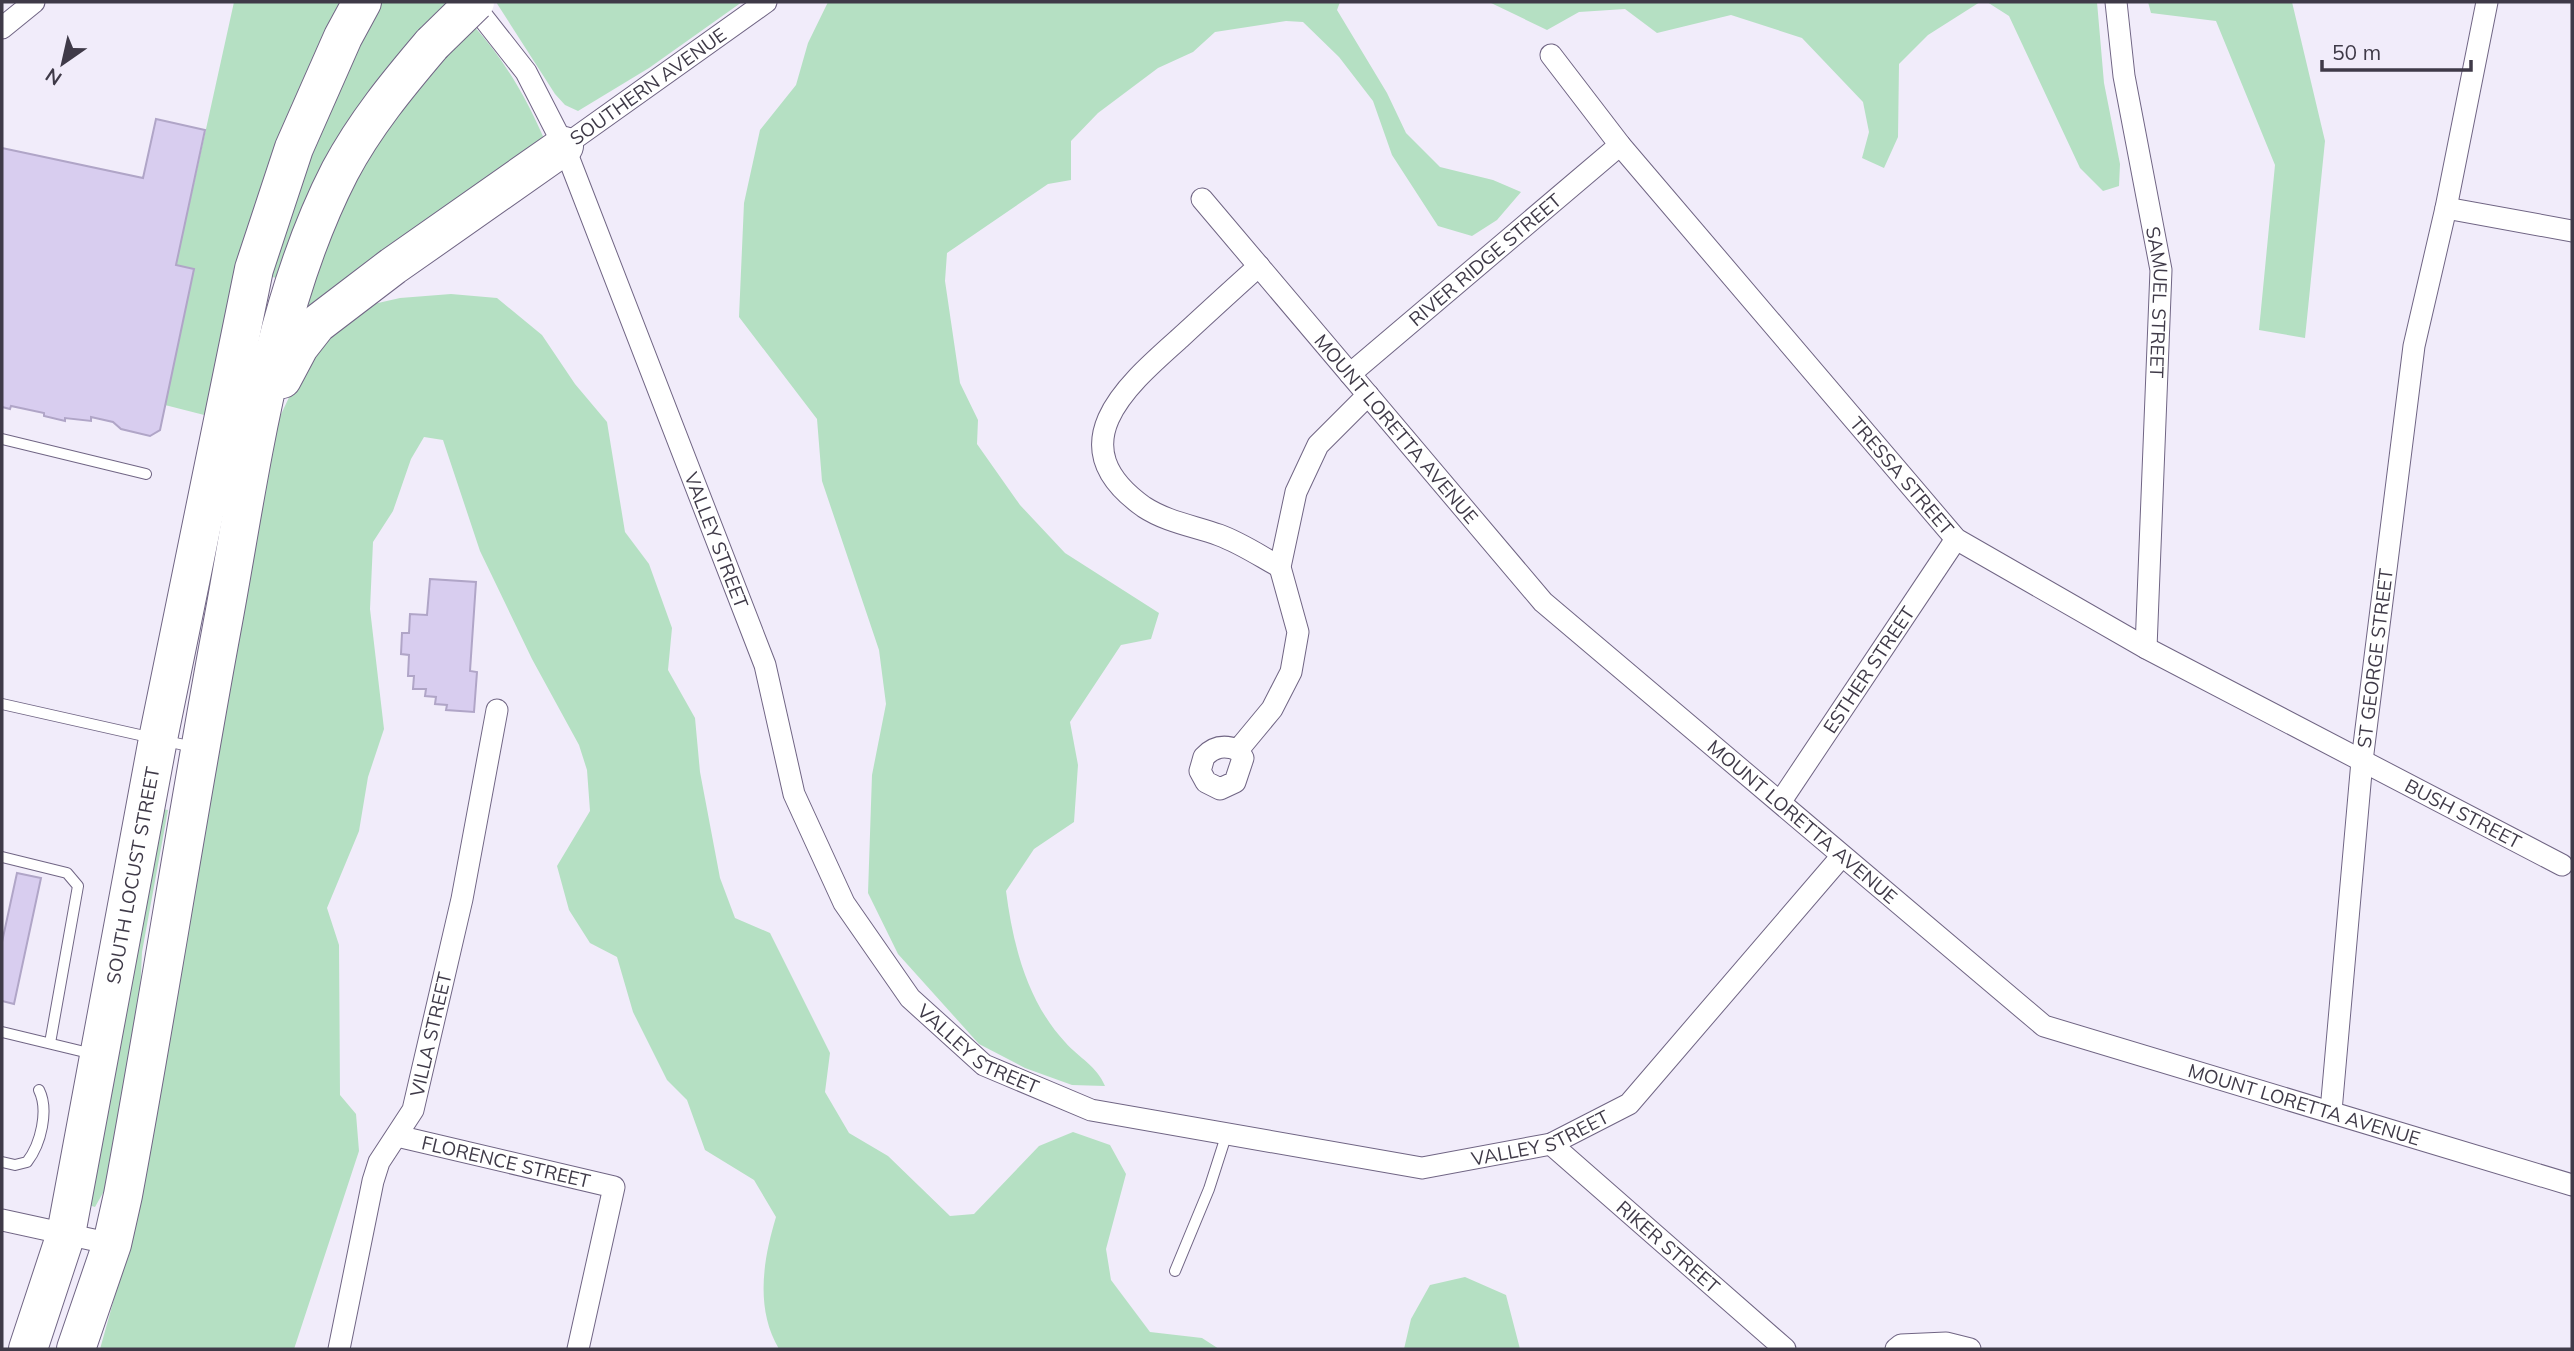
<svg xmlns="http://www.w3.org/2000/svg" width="2574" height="1351" font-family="Mulish,sans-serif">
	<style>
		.green { fill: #b5e0c3 }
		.building { fill: #d8cdef; stroke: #b0a5c7; stroke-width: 2 }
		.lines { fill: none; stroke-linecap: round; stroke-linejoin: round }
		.lane-casing { stroke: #706584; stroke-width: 12 }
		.street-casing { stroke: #706584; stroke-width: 23 }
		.highway-casing { stroke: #706584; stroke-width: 40 }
		.lane { stroke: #fff; stroke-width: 10 }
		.street { stroke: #fff; stroke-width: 21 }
		.highway { stroke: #fff; stroke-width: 38 }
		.highway-bridge-casing { stroke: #706584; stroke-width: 40; stroke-linecap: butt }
		.highway-bridge { stroke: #fff; stroke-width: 38 }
		.labels { text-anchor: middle; stroke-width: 5; stroke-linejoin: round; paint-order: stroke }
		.street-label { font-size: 19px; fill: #3f3a48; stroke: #f1ecfa }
	</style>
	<rect width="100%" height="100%" fill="#f1ecfa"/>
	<path class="green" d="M234,2h112l-134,415 -47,-12 29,-135 -18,-5z
		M378,2h70l-164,277 -19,-3 10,-35z
		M496,2h246l-93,66 -71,43 -13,-6 -10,-11z
		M828,2h512l-3,8 50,83 19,40 34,34 53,13 28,12 -24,28 -25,16 -34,-10 -46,-71 -19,-54 -34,-44 -36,-35 -17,-1 -71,11 -22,20 -35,16 -60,45 -27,28v39l-23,4 -101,69 -2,28 15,102 18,37 -1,24 43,61 45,48 94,60 -8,26 -30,6 -51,77 8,43 -4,57 -40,27 -28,42c7,54 21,110 59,151 14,16 32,24 40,44l-33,-1 -47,-17 -46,-24 -81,-90 -30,-61 4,-118 14,-71 -7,-54 -57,-169 -5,-62 -78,-102 5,-114 16,-73 36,-45 12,-42z
		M1489,2h491l-52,33 -29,29 -1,73 -14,31 -22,-10 7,-26 -6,-30 -61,-64 -71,-23 -74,18 -32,-24 -46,3 -32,18z
		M1987,2h110l7,81 16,81 -1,22 -16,5 -23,-23 -71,-152z
		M2148,2h144l33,139 -20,197 -46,-8 16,-165 -59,-144 -65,-8z
		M472,24c33,36 55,75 74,119l-237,168 -4,-3 1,-11 55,-133 43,-58z
		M451,294l46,4 45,37 33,49 32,38 18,110 24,32 23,64 -4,42 27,48 5,54 20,106 15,40 35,15 60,120 -5,39 24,41 39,23 62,60 24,-2 65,-68 34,-14 37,13 16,29 -20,75 5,31 39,52 52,6 17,11h-440c-24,-40 -16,-89 -3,-132l-22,-37 -49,-30 -18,-50 -20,-20 -34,-68 -16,-55 -27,-14 -21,-33 -12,-44 33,-55 -3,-41 -8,-25 -47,-86 -52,-108 -37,-111 -19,-3 -13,22 -18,52 -20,31 -3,67 14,120 -16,48 -9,54 -32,77 12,37 1,150 16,19 3,37 -61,186 -4,12h-194l19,-68 155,-852 29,-61 53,-60 44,-10z
		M162,809l6,1 -26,142 -2,43 -28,182 -17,30 -10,-3z
		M1465,1277l41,18 14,54h-116l7,-30 19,-34z"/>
	<path class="building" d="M156,119l49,11 -29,135 18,4 -34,161 -10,6 -29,-7 -8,-7 -22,-5v4l-26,-3v3l-21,-5v-3l-33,-7 -1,3 -8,-2v-259l141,30z
		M430,579l46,3 -6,89 7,1 -3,40 -28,-2 1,-5 -12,-1 1,-7 -11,-1 1,-7h-13l1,-13h-6l1,-21 -8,-1 1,-21h7l1,-19 17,1z
		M17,873l24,5 -27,126 -12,-3v-59z"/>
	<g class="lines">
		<defs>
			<path id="lane" d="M2,439l144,35
				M2,704l191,43
				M2,857l65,16 11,13 -28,157
				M2,1032l91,22
				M2,1162l13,3 12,-3c14,-18 22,-52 12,-72
				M1175,1271l34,-82 18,-56"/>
			<g id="street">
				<path id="s1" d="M471,2l55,70 38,74 201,519 29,129 50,109 66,95 74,67 107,45 331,58 129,-24 78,-40 212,-247"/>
				<path id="s2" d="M2116,2l8,74 37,194 -15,378"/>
				<path d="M2,28l32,-26"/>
				<path id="s3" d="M1551,55l69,90 336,394 190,109 416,217"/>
				<path id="s4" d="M564,146l202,-144"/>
				<path id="s5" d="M1202,199l341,403 501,424 528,159"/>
				<path d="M2446,208l126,23"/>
				<path d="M1259,266c-27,24 -53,48 -79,72 -54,48 -123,107 -36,169 23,15 50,19 75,28 22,8 41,21 61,32"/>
				<path id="s6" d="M1350,374l270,-229"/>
				<path d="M1238,750l5,8 -8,24 -15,7 -14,-7 -6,-11 4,-14c10,-11 21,-12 34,-7l34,-41 19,-37 7,-40 -18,-65 16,-75 22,-47 50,-50"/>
				<path id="s7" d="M1781,801l175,-262"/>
				<path id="s8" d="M2331,1111l31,-350 52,-415 32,-138 41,-206"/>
				<path id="s9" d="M397,1136l217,51 -36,162"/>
				<path id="s10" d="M1551,1144l234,205"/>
				<path d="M2,1220l110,24"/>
				<path id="s11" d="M339,1349l34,-168 6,-19 34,-52 49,-211 35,-189"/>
				<path d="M1896,1349l5,-4 45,-2 24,6"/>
			</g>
			<g id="highway">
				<path d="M282,379l17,-32 18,-23 76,-58 171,-120"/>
				<path id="s12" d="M28,1349l38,-115 92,-495 96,-470 40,-121 49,-111 19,-35"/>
				<path d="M76,1349l36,-105 11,-49c35,-189 64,-379 99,-568 28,-150 47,-318 118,-456 25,-47 58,-87 92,-127"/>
			</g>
		</defs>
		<use href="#lane" class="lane-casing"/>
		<use href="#street" class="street-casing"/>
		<use href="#highway" class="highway-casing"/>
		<use href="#lane" class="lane"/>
		<use href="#street" class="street"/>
		<use href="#highway" class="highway"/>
		<defs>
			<path id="highway-bridge" d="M432,44l43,-42"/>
		</defs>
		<use href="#highway-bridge" class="highway-bridge-casing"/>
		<use href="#highway-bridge" class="highway-bridge"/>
	</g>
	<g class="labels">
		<g class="street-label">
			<text dy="7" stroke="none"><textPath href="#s4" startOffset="103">SOUTHERN AVENUE</textPath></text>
			<text dy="7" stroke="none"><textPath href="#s6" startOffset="177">RIVER RIDGE STREET</textPath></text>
			<text dy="7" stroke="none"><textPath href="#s2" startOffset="304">SAMUEL STREET</textPath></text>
			<text dy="7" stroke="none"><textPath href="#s5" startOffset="301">MOUNT LORETTA AVENUE</textPath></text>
			<text dy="7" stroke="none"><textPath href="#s3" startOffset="548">TRESSA STREET</textPath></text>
			<text dy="7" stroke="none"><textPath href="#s1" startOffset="595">VALLEY STREET</textPath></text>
			<text dy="7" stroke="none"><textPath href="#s8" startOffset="455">ST GEORGE STREET</textPath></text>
			<text dy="7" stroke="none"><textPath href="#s7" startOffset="158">ESTHER STREET</textPath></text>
			<text dy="7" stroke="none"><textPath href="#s3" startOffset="1208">BUSH STREET</textPath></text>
			<text dy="7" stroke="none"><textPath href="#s5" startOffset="868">MOUNT LORETTA AVENUE</textPath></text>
			<text dy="7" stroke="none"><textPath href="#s12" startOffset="486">SOUTH LOCUST STREET</textPath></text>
			<text dy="7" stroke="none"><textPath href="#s11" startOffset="331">VILLA STREET</textPath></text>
			<text dy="7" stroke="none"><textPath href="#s1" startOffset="1183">VALLEY STREET</textPath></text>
			<text dy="7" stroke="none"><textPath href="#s5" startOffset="1456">MOUNT LORETTA AVENUE</textPath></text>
			<text dy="7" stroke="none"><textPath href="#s1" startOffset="1771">VALLEY STREET</textPath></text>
			<text dy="7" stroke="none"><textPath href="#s9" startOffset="112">FLORENCE STREET</textPath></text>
			<text dy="7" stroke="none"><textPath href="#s10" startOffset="156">RIKER STREET</textPath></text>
		</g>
	</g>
	<rect width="2574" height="1351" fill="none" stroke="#3f3a48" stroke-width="7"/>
	<g transform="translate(63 63) rotate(214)" stroke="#f1ecfa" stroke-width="5" paint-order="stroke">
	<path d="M0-5L12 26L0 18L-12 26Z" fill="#3f3a48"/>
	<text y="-10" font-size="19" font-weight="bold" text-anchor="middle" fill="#3f3a48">N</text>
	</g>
	<path d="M2322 60v10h149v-10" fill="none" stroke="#3f3a48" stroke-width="3.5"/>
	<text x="2332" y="60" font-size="21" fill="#3f3a48" stroke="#f1ecfa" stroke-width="5" paint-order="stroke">50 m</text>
</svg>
